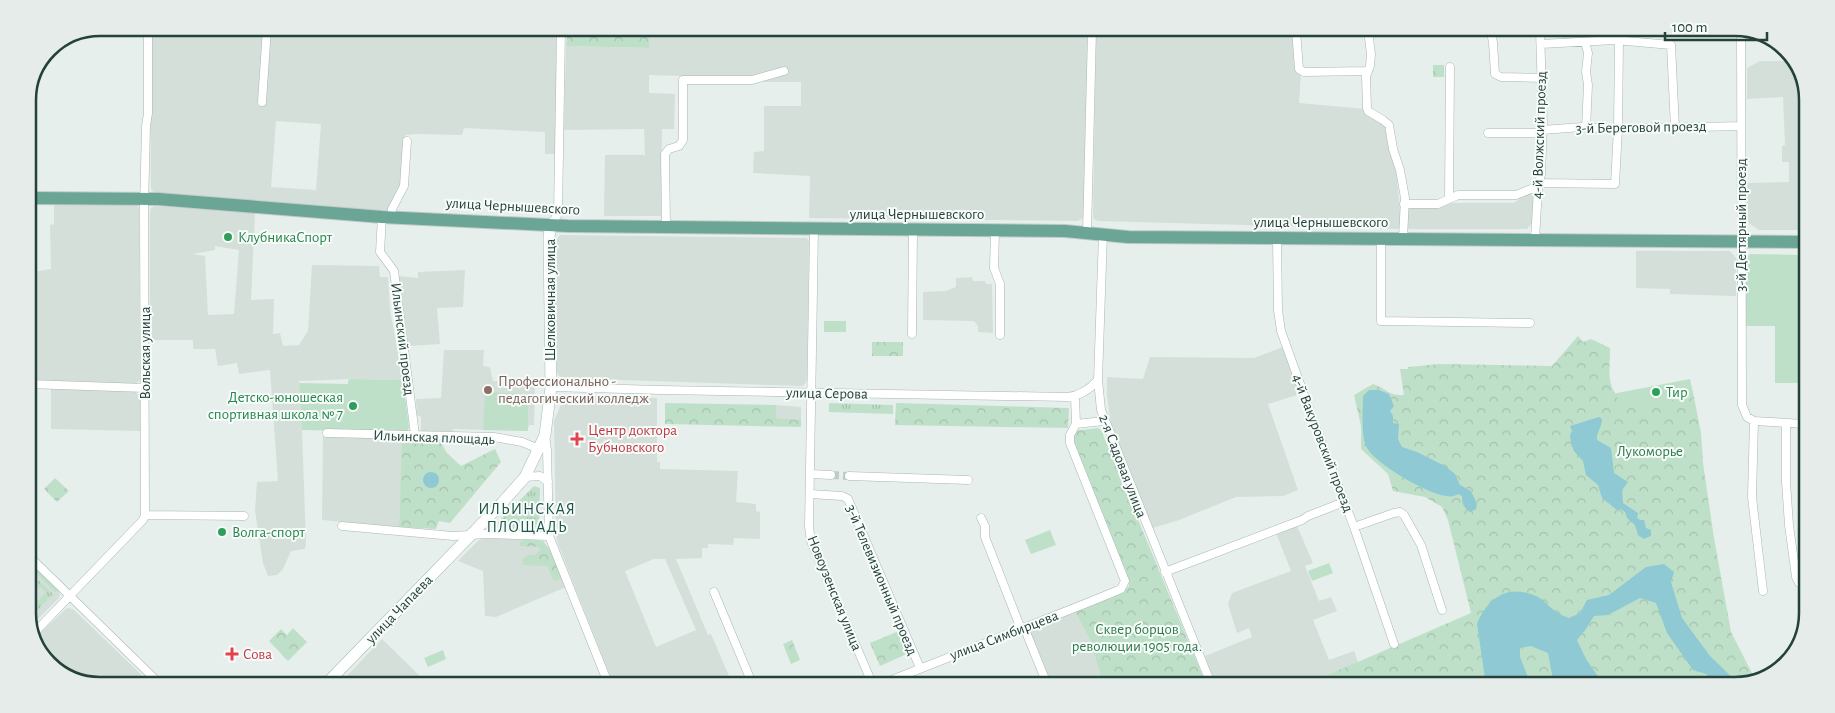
<svg xmlns="http://www.w3.org/2000/svg" width="1835" height="713" font-family="'Alegreya Sans',sans-serif">
	<style>
		.built { fill: #d4dfda; fill-rule: evenodd }
		.grass { fill: url(#grass-tufts) }
		.forest { fill: url(#forest-crowns) }
		.pitch { fill: #bfe0c8 }
		.water { fill: #8ec9d4 }
		.lines { fill: none; stroke-linecap: round; stroke-linejoin: round }
		.street-tunnel { stroke: #bfccc8; stroke-width: 8; stroke-dasharray: 8 4; stroke-linecap: butt }
		.street-casing { stroke: #a8b8b2; stroke-width: 9 }
		.secondary-casing { stroke: #a4bbb3; stroke-width: 12 }
		.primary-casing { stroke: #c2cac8; stroke-width: 14 }
		.street { stroke: #fff; stroke-width: 8 }
		.secondary { stroke: #fff; stroke-width: 11 }
		.primary { stroke: #6aa596; stroke-width: 12 }
		.leisure-dot { fill: #2e9e5b; stroke: #f7fbf9; stroke-width: 2 }
		.education-dot { fill: #8d6e63; stroke: #f7fbf9; stroke-width: 2 }
		.health-dot { fill: #e0444e; stroke: #f7fbf9; stroke-width: 2 }
		.labels { text-anchor: middle; stroke-width: 4; stroke-linejoin: round; paint-order: stroke }
		.street-label { font-size: 15px; fill: #24423a; stroke: #f7fbf9 }
		.leisure-label { font-size: 15px; fill: #27864d; stroke: #f7fbf9; text-anchor: start }
		.education-label { font-size: 15px; fill: #785e54; stroke: #f7fbf9; text-anchor: start }
		.health-label { font-size: 15px; fill: #be3a42; stroke: #f7fbf9; text-anchor: start }
		.park-label { font-size: 15px; fill: #2d7a4b; stroke: #f7fbf9 }
		.neighbourhood-label { font-size: 16px; letter-spacing: 1px; fill: #1f5548; stroke: #f7fbf9 }
		.rim { fill: none; stroke: #24423a; stroke-width: 2.5 }
	</style>
	<defs>
		<pattern id="grass-tufts" width="24" height="20" patternUnits="userSpaceOnUse" patternTransform="scale(1.25)"><rect width="24" height="20" fill="#bfe0c8"/><path d="M3 7l-1-3M5 7V3M7 7l1-3M15 17l-1-3M17 17v-4M19 17l1-3" fill="none" stroke="#a4c1ad"/></pattern>
		<pattern id="forest-crowns" width="20" height="18" patternUnits="userSpaceOnUse" patternTransform="scale(1.25)"><rect width="20" height="18" fill="#bfe0c8"/><path d="M2 6a3 3 0 1 1 6 0M12 15a3 3 0 1 1 6 0" fill="none" stroke="#a4c1ad"/></pattern>
	</defs>
	<rect width="100%" height="100%" fill="#e6efeb"/>
	<path class="built" d="M150,28h114l-6,74 5,1 6,-75 287,1 1,125h-12v-22l-81,-4 -2,7 -44,-1 -13,1 -2,50 -16,27 -233,-19 -3,-4zM276,121l45,3 -5,66 -45,-3z
		M650,29l439,1 -4,184 -2,4 -5,3 -269,-3 1,-42 -57,-3 1,-21 10,-1v-45h37v-24h-39v-6l-16,2 -97,-3v18l26,1 -1,35h-12l-1,87h-57l1,-61h40l-1,-26 -80,1 2,-84 83,2z
		M1096,30h197l8,43 -2,30 66,6 22,17 8,34 6,59 -1,8 -2,2 -300,-8 -4,-2 -1,-4z
		M1563,31h52l-1,7 -52,3z
		M1760,61h35l12,34 -1,135h-47l-10,-7 -2,-5v-35l42,-1v-20h-7v-16l3,-1 -2,-48 -36,2v-31z
		M1530,193l3,3v26l-6,7h-119l-1,-2v-20l38,-4h69l12,-9z
		M54,205h81l4,2 1,173 -6,5 -106,-5v-107l23,-4 -1,-44 4,-1z
		M155,206l100,7 -4,87 23,-1 -1,35 7,-1 3,13 16,-1 9,-14 4,-66 67,1 1,11h8l2,33 13,70 -52,-1 -52,2 3,49 4,113 -1,6 -14,2 -8,18 -6,6 -9,1 -5,-13 -8,-52 2,-29 21,-1 -8,-111 -31,4 -2,-11 -19,3 -3,-17h-22v-9h-43v-128l1,-4zM215,246l24,4 -5,64 -26,1 -3,-59 -12,-2 22,-4z
		M560,235l247,3 2,4 -2,138 -2,4 -3,2 -238,-8 -5,-2 -3,-5 -1,-129z
		M1636,251h94l6,7v38l-66,-2v-5l-34,-1z
		M465,270l-2,37 -26,1 3,36 -32,2 -11,-70 21,2v-6z
		M972,277l1,4h12l1,3h6l1,49 -15,-1v-6l-4,-5 -51,-1v-28l23,-1 10,-4v-9z
		M1283,347l17,47 -32,10 30,86 -15,6 -47,1 -57,23 -26,8 -42,-104 -4,-28v-19l36,2 7,-22 104,1z
		M444,350h40l-1,16 7,1 3,14 42,2 -1,42h-4l-2,2v4l-75,-2v2h-32v-14l-4,-2 -1,-16 25,-1z
		M51,389l84,2 5,6 1,34 -90,-2z
		M568,396l89,2v64h3v7l78,2 -2,31 20,2v7l4,1v27l-26,-1 -1,7 -25,-1v4h-6v10l-26,1 32,76 3,-1 21,49h-119l-55,-139 -2,-9 -2,-114 8,-19zM654,559h11l31,71 -40,17 -31,-76z
		M776,405l25,2v13l-25,-2z
		M323,436l80,1 -4,90 -77,-7z
		M1297,526l16,37 -8,3 14,35 12,-4 6,14 -24,9 16,40 25,-9 5,14 -47,19h-96l-11,-28 47,-19 -3,-9 -12,5 -9,-29 4,-11 59,-22 -15,-38z
		M485,538l58,3 7,9 16,37 -70,30 -11,-1 -2,-45 -25,-10 21,-21z
		M28,561l30,29 2,4 -1,4 -28,28 -3,-8z
		M67,608l6,1 76,73h-72l-34,-25 -8,-19z
		M1075,611l15,29 13,44h-53l-20,-51 3,-5z
		M382,639l39,38 -5,5h-75z"/>
	<path class="grass" d="M829,403l64,2v9l-64,-2z
		M534,486l6,2 -1,44 -41,-4v-6z
		M28,561l30,29 -3,2 -27,-27z
		M28,575l8,3 17,16 -25,26v-9l18,-19 -5,-5 -3,2 -10,-10z"/>
	<path class="forest" d="M568,29h82l-1,19 -83,-2z
		M1433,65h11v12h-11z
		M1578,336l5,6 8,-3 19,9c0,26 -6,41 19,58l65,-9 7,36 2,30 11,75 17,94 24,47 -20,6 -428,-1 164,-71 -23,-93 -6,-13 -17,-10 -32,-6 -5,-17 -27,-25v-23l-7,-31 19,-11c13,4 15,12 31,11l-4,-26h8v-2l31,-3 113,2z
		M872,342h31v14h-31z
		M665,403l111,2v13l25,2v7l-136,-3z
		M896,403l173,5 -1,20 -173,-3z
		M1098,428l3,2 105,254h-103l-13,-44 -15,-29 48,-19 6,-6v-5l-55,-140v-10z
		M411,437l27,1 9,15 14,13 34,-17 6,13 -51,61 -11,-2 -3,8 -37,-2 3,-85z
		M55,478l14,13 -12,11 -13,-13z
		M525,539l18,2 7,9 12,28 -8,3 -7,-15 -24,-1v-6l5,-4h7l5,-5 -1,-3 -19,-1v-4z
		M293,628l14,14 -19,19 -19,-20 12,-12 6,6z
		M899,631l10,22 -29,13 -10,-23z
		M792,640l8,20 -9,4 -8,-20z"/>
	<path class="pitch" d="M1750,254l56,1 -1,128h-30v-57h-30l1,-68z
		M824,321h22v11h-22z
		M351,379l52,1 6,47 -2,5 -105,-2 -3,-47 49,1v-4z
		M1690,379l4,18 -64,10 -18,-13z
		M485,392l43,2v37l-45,-1z
		M1050,530l6,15 -25,9 -6,-14z
		M1329,563l4,10 -21,8 -4,-10z
		M443,650l3,9 -18,8 -4,-9z"/>
	<path class="water" d="M1369,390h10l10,4 5,12 -4,5 3,5v7l6,1 -1,15 4,8 15,5 28,14 10,8 5,11 11,6 6,13 -1,5 -6,3c-6,-4 -8,-8 -8,-16l-4,-2c-3,2 -6,3 -11,2 -18,-1 -74,-33 -81,-50 -5,-10 -3,-38 -3,-50z
		M1599,417l3,2c0,8 -6,14 -5,21l14,8 3,25 14,9 -6,8 1,13 15,10 -1,5 3,2h4l2,8 5,2v6l-7,3 -6,-4 -3,-10 -8,-7 -2,-6 -4,-3 -4,1 -15,-12 -4,-13 -12,-10 -3,-14 -9,-10 -3,-8 -1,-8 2,-4 -2,-5z
		M423 480a8 8 0 1 1 16 0a8 8 0 1 1-16 0Z
		M1664,564l10,8 -3,10 11,36 28,38 29,28 -22,1 -11,-11 -13,-4 -26,-37 -11,-30 -16,-5 -32,17 -14,1 -8,13 -9,11 9,19 18,26h-50l-6,-32 -17,-7 -11,2v9l11,28h-45l-9,-61c11,-27 31,-40 59,-28 7,3 12,10 19,15 4,3 9,5 14,7l11,-5 7,-13 22,-5 37,-28z"/>
	<g class="lines">
		<path class="street-tunnel" d="M831,475l18,1"/>
		<defs>
			<path id="street" d="M1296,30l3,39 5,3 64,-1
				M1368,31l3,23 -1,12 -4,10 1,32 1,3 15,9 6,5 4,24 7,21 5,28 -2,40
				M1491,31l2,12 2,31 6,3 41,1
				M1741,31l1,374 5,12 7,4 51,3
				M1585,42l3,11 -2,19 2,13 -2,43
				M1541,44l74,-4 56,5 4,83
				M262,102l5,-74
				M1542,130l40,-3 31,2 128,-3
				M1488,133h54
				M1539,183l76,1 3,-56 1,-87
				M1449,199l1,-132
				M1404,204h34l20,-9h58l15,-6h7
				M382,217l-2,35 14,19 21,164
				M391,217l1,-8 12,-23 3,-45
				M551,224l7,-10 3,-185
				M666,227l-1,-73 4,-5 10,-3 4,-6v-60h69l32,-9
				M814,230l-5,297 2,14 61,142
				M995,231l-1,37 6,16v51
				M1087,233l5,-203
				M1103,234l-5,146 3,30 110,274
				M1277,238l1,72 3,21 31,86 42,110 40,117
				M1381,238v83l149,2
				M1535,239l3,-50 3,-15 2,-51 -3,-92
				M912,334l1,-104
				M28,384l117,4
				M551,387l110,3 406,7c13,-1 22,-7 31,-17
				M1754,421l-2,76 11,94
				M1786,423v59l3,43 7,52 3,6
				M1076,424l28,-3
				M327,433l167,4 28,5 17,7
				M545,435l2,15 2,86 59,147
				M810,474l21,1
				M849,476l119,4
				M525,477l15,-1 8,6
				M810,494l32,2 6,3 72,169
				M145,515l99,1
				M981,518l4,8v11l36,92
				M342,526l111,10 33,-2 63,2
				M1354,527l40,-14 6,-1 4,3 17,30 21,65
				M28,555l130,127
				M1165,572l137,-52 6,-4 36,-14
				M714,592l38,91
				M1024,627l23,57
				M34,633l109,-113 2,-5 -1,-306 2,-83 2,-13v-85
				M884,683l208,-82 29,-12 4,-8 -55,-138v-8l6,-11 -1,-28"/>
			<path id="secondary" d="M328,682l174,-179 23,-26 20,-42 6,-48 -2,-150 2,-13"/>
			<path id="primary" d="M28,198l130,1 224,18 186,9 497,5 63,6 678,5"/>
		</defs>
		<use href="#street" class="street-casing"/>
		<use href="#secondary" class="secondary-casing"/>
		<use href="#primary" class="primary-casing"/>
		<use href="#street" class="street"/>
		<use href="#secondary" class="secondary"/>
		<use href="#primary" class="primary"/>
	</g>
	<g class="leisure-dot">
		<circle cx="228" cy="237" r="5"/>
		<circle cx="1656" cy="392" r="5"/>
		<circle cx="353" cy="406" r="5"/>
		<circle cx="222" cy="532" r="5"/>
	</g>
	<circle class="education-dot" cx="488" cy="390" r="5"/>
	<g class="health-dot">
		<path d="M574.5 431.5h5v5h5v5h-5v5h-5v-5h-5v-5h5z"/>
		<path d="M229.5 646.5h5v5h5v5h-5v5h-5v-5h-5v-5h5z"/>
	</g>
	<g class="labels">
		<g class="street-label">
			<text transform="translate(1641 127) rotate(-1)" y="5">3-й Береговой проезд</text>
			<text transform="translate(1539 135) rotate(-88)" y="5">4-й Волжский проезд</text>
			<text transform="translate(513 206) rotate(3)" y="5">улица Чернышевского</text>
			<text x="917" y="219">улица Чернышевского</text>
			<text x="1321" y="227">улица Чернышевского</text>
			<text transform="translate(1741 225) rotate(-90)" y="5">3-й Дегтярный проезд</text>
			<text transform="translate(550 300) rotate(-90)" y="5">Шелковичная улица</text>
			<text transform="translate(403 339) rotate(83)" y="5">Ильинский проезд</text>
			<text transform="translate(145 353) rotate(-90)" y="5">Вольская улица</text>
			<text transform="translate(827 393) rotate(1)" y="5">улица Серова</text>
			<text transform="translate(434 437) rotate(2)" y="5">Ильинская площадь</text>
			<text transform="translate(1323 443) rotate(69)" y="5">4-й Вакуровский проезд</text>
			<text transform="translate(1123 466) rotate(69)" y="5">2-я Садовая улица</text>
			<text transform="translate(882 580) rotate(67)" y="5">3-й Телевизионный проезд</text>
			<text transform="translate(835 593) rotate(68)" y="5">Новоузенская улица</text>
			<text transform="translate(399 609) rotate(-46)" y="5">улица Чапаева</text>
			<text transform="translate(1004 635) rotate(-21)" y="5">улица Симбирцева</text>
		</g>
		<g class="leisure-label">
			<text x="238" y="242">КлубникаСпорт</text>
			<text x="1666" y="397">Тир</text>
			<text x="343" y="402" text-anchor="end">Детско-юношеская<tspan x="343" dy="17">спортивная школа № 7</tspan></text>
			<text x="232" y="537">Волга-спорт</text>
		</g>
		<g class="education-label">
			<text x="498" y="386">Профессионально -<tspan x="498" dy="17">педагогический колледж</tspan></text>
		</g>
		<g class="health-label">
			<text x="588" y="435">Центр доктора<tspan x="588" dy="17">Бубновского</tspan></text>
			<text x="243" y="659">Сова</text>
		</g>
		<g class="park-label">
			<text x="1650" y="456">Лукоморье</text>
			<text x="1137" y="634">Сквер борцов<tspan x="1137" dy="17">революции 1905 года.</tspan></text>
		</g>
		<g class="neighbourhood-label">
			<text x="527" y="514">ИЛЬИНСКАЯ<tspan x="527" dy="18">ПЛОЩАДЬ</tspan></text>
		</g>
	</g>
	<path d="M0 0H1835V713H0ZM100 36H1735A64 64 0 0 1 1799 100V613A64 64 0 0 1 1735 677H100A64 64 0 0 1 36 613V100A64 64 0 0 1 100 36Z" fill="#e6ecea" fill-rule="evenodd"/>
	<path class="rim" d="M100 36H1735A64 64 0 0 1 1799 100V613A64 64 0 0 1 1735 677H100A64 64 0 0 1 36 613V100A64 64 0 0 1 100 36Z"/>
	<path d="M1665 32v8h102v-8" fill="none" stroke="#24423a" stroke-width="2.5"/>
	<text x="1672" y="32" font-size="15" fill="#24423a" stroke="#f7fbf9" stroke-width="4" paint-order="stroke">100 m</text>
</svg>
